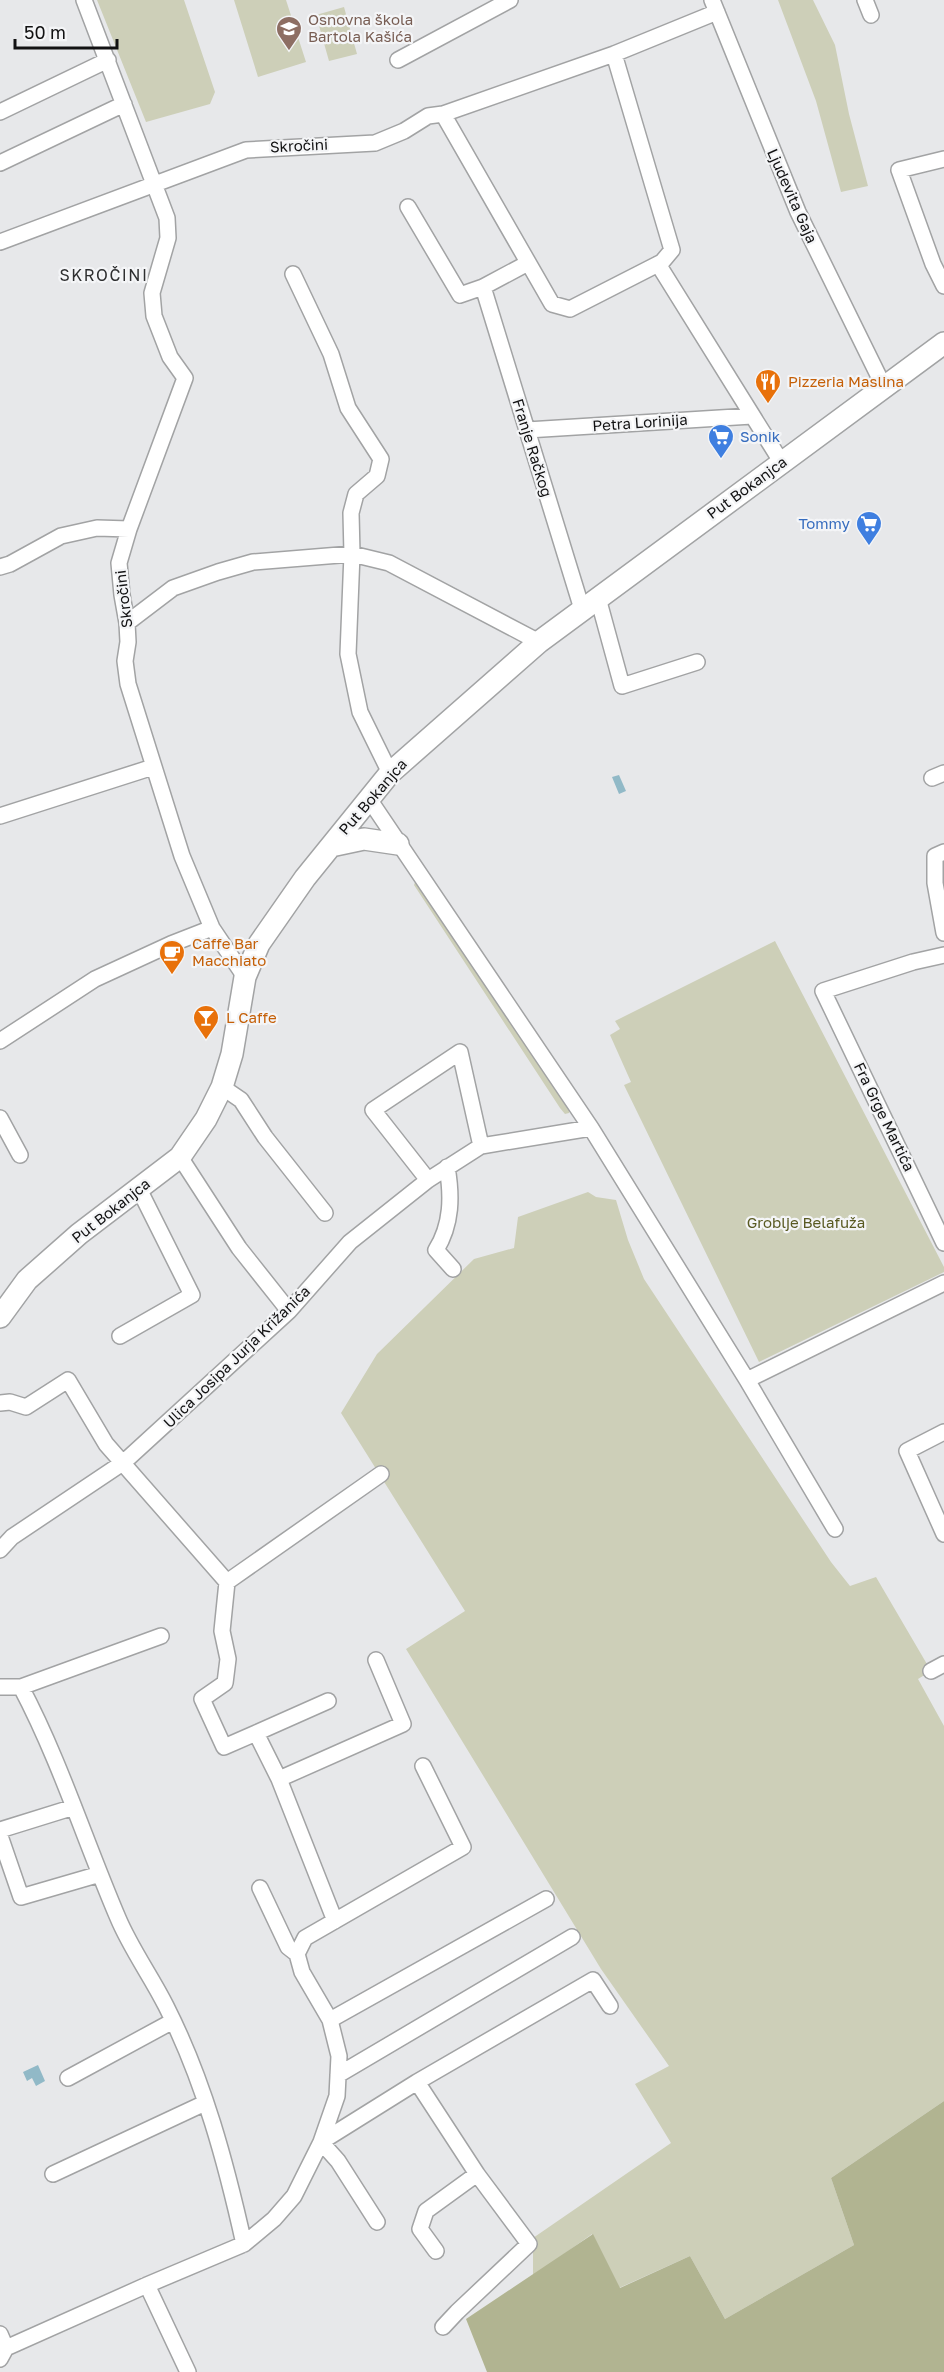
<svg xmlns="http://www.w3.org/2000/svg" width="944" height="2372" font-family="'Golos Text',sans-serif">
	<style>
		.green { fill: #cdcfb8 }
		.forest { fill: #b1b491 }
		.water { fill: #91b9c7 }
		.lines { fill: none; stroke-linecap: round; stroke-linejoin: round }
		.street-casing { stroke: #a2a3a4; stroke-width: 18 }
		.secondary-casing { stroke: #a2a3a4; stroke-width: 24 }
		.street { stroke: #fff; stroke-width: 15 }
		.secondary { stroke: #fff; stroke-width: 21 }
		.labels { text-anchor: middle; stroke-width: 4.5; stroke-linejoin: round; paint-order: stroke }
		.education-label { font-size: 15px; fill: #785e54; stroke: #f4f5f7; text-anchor: start }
		.street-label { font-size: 15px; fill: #121213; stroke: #f4f5f7 }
		.food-label { font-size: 15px; fill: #c56008; stroke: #f4f5f7; text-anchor: start }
		.shop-label { font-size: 15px; fill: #366cbe; stroke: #f4f5f7; text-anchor: start }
		.park-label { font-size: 15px; fill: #595a22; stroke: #f4f5f7 }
		.neighbourhood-label { font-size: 16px; letter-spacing: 1.5px; fill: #2e2f30; stroke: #f4f5f7 }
	</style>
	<rect width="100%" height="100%" fill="#e7e8ea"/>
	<path class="green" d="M97,0h87l31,92 -5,12 -64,18z
		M234,0h52l20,62 -48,15z
		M778,0h35l22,45 14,69 19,72 -27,6 -25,-91z
		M344,7l13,47 -28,7 -13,-46z
		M416,880l154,228 -1,5 -4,1 -5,-6 -146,-223z
		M775,941l169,326v5l-185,90 -135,-277 7,-3 -21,-47 10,-6 -5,-8z
		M588,1192l8,5 20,3 12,40 16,39 187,283 19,24 26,-9 55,94 -13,8 26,47v375l-113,77 23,67 -129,74 -35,-63 -71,32 -27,-54 -59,42v-38l138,-95 -36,-59 34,-18 -68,-97 -195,-320 59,-38 -124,-198 36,-59 97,-95 40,-11 4,-31z"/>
	<path class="forest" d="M944,2101v271h-457l-21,-53 127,-85 27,54 70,-32 35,63 129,-74 -23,-67z"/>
	<path class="water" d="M619,775l7,16 -7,3 -7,-17z
		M38,2065l7,16 -9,5 -4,-8 -5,3 -4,-9z"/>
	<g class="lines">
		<defs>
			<path id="street" d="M84,0l83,218 1,20 -16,55 2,23 16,41 15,21 -56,151 -10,34 3,32 5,28 1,19 -3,19 3,23 54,172 30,72 33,49
				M712,0l86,212 86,175
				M865,0l6,15
				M614,54l58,196 -10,12 -92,47 -18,-5 -109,-190 171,-60 103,-42
				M398,60l112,-60
				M0,112l108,-52
				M944,159l-45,11 34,94 11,22
				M0,163l124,-59
				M408,207l52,88 23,-8 45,-24
				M0,242l246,-92 129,-7 29,-12 24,-15 15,-2
				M658,264l124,199
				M293,274l38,80 17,54 33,51 -4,17 -21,18 -5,19 1,41 -4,100 12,58 30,61
				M483,287l99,322
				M527,430l225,-14
				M0,567l10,-3 51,-28 36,-8 32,1
				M598,598l24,88 75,-24
				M127,623l46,-35 45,-16 35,-10 99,-8 37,9 150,79
				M932,778l12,-5
				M369,799l222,329 156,252 88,149
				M0,816l153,-49
				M944,852l-9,4v27l9,50
				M944,955l-31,7 -90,29 121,252
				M0,1041l95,-62 76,-35 41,-16
				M222,1087l19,13 24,37 60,76
				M0,1118l20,37
				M180,1157l59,91 50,63
				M447,1167c5,29 5,57 -11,83l17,19
				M428,1180l-55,-70 87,-58 21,94
				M120,1336l72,-41 -53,-106
				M747,1380l197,-97
				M0,1403l10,-1 16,5 42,-27 38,64 121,138 154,-108
				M944,1432l-37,19 37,83
				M0,1550l12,-13 112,-75 165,-151 61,-69 78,-62 53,-34 110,-18
				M227,1582l-5,49 6,28 -3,24 -23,16 22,48 32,-14 23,46
				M931,1671l13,-7
				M0,1687h21c39,74 64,154 97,231 13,31 33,58 48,88 38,75 60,157 78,238l-97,41 -141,63 -6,11
				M21,1687l140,-51
				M256,1733l72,-32
				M0,1830l74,-23
				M0,1836l21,61 79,-23
				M260,1888l28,59 9,7
				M335,1921l-56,-142 124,-55 -27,-64
				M330,2020l216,-121
				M338,2075l234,-138
				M68,2078l105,-57
				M417,2082l60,92 -51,37 -6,18 16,22
				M53,2174l152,-71
				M377,2222l-39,-61 -17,-19 96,-60 176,-102 17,26
				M244,2244l30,-25 20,-23 27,-54 16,-46 2,-40 -9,-36 -28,-48 -5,-18 8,-16 158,-91 -40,-81
				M147,2285l41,87
				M443,2327l14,-15 72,-68 -52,-70
				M0,2334l6,14"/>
			<path id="secondary" d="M331,846l33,-7 34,5
				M0,1317l27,-37 52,-46 101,-77 26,-38 16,-32 10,-33 13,-77 14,-33 46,-66 85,-105 149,-131 405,-299"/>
		</defs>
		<use href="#street" class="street-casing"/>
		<use href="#secondary" class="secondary-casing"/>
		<use href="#street" class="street"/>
		<use href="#secondary" class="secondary"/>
	</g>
	<defs>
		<symbol id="school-pin" viewBox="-11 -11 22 30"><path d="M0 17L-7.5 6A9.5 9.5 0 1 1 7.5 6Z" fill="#8d6e63" stroke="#f4f5f7"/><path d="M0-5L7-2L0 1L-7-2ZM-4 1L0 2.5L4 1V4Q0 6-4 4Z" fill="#fff"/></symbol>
		<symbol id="restaurant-pin" viewBox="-11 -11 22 30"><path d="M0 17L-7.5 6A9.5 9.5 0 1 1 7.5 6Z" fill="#e8710a" stroke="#f4f5f7"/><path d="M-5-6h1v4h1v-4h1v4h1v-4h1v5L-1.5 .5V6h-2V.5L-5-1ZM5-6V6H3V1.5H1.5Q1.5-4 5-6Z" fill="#fff"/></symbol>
		<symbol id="supermarket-pin" viewBox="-11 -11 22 30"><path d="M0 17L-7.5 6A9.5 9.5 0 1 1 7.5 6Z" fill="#3f7fe0" stroke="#f4f5f7"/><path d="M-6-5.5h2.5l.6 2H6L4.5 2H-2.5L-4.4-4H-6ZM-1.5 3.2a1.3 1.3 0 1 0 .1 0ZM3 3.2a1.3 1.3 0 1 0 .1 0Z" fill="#fff"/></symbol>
		<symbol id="cafe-pin" viewBox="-11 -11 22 30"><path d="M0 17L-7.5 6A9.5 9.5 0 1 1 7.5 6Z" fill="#e8710a" stroke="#f4f5f7"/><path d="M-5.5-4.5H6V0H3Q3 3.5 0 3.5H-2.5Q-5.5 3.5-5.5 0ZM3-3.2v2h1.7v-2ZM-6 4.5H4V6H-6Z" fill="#fff"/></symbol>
		<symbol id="bar-pin" viewBox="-11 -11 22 30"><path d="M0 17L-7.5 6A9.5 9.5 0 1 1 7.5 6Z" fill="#e8710a" stroke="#f4f5f7"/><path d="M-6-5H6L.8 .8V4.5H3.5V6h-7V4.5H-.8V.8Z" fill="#fff"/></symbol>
	</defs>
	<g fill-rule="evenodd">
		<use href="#school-pin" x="274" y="14" width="30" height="40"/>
		<use href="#restaurant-pin" x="753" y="367" width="30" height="40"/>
		<use href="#supermarket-pin" x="706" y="422" width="30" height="40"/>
		<use href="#supermarket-pin" x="854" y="509" width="30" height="40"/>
		<use href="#cafe-pin" x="157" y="938" width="30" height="40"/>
		<use href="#bar-pin" x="191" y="1003" width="30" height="40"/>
	</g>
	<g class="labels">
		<g class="education-label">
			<text x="308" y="25">Osnovna škola<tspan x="308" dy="17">Bartola Kašića</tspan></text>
		</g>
		<g class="street-label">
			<text transform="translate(299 146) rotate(-3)" y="5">Skročini</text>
			<text transform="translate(792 196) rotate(66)" y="5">Ljudevita Gaja</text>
			<text transform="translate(640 423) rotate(-4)" y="5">Petra Lorinija</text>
			<text transform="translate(532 448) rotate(73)" y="5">Franje Račkog</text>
			<text transform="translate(747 488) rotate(-36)" y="5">Put Bokanjca</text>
			<text transform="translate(124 599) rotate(-97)" y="5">Skročini</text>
			<text transform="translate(373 797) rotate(-49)" y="5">Put Bokanjca</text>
			<text transform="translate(884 1117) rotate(64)" y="5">Fra Grge Martića</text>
			<text transform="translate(111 1211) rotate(-38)" y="5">Put Bokanjca</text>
			<text transform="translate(237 1357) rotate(-44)" y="5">Ulica Josipa Jurja Križanića</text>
		</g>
		<g class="food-label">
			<text x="788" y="387">Pizzeria Maslina</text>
			<text x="192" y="949">Caffe Bar<tspan x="192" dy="17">Macchiato</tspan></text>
			<text x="226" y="1023">L Caffe</text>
		</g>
		<g class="shop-label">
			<text x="740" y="442">Sonik</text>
			<text x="850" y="529" text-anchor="end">Tommy</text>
		</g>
		<g class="park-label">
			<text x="806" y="1228">Groblje Belafuža</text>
		</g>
		<g class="neighbourhood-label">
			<text x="104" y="281">SKROČINI</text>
		</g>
	</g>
	<path d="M15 39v9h102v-9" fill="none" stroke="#121213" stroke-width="3"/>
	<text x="24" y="39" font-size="18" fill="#121213" stroke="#f4f5f7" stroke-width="4.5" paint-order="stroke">50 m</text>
</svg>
